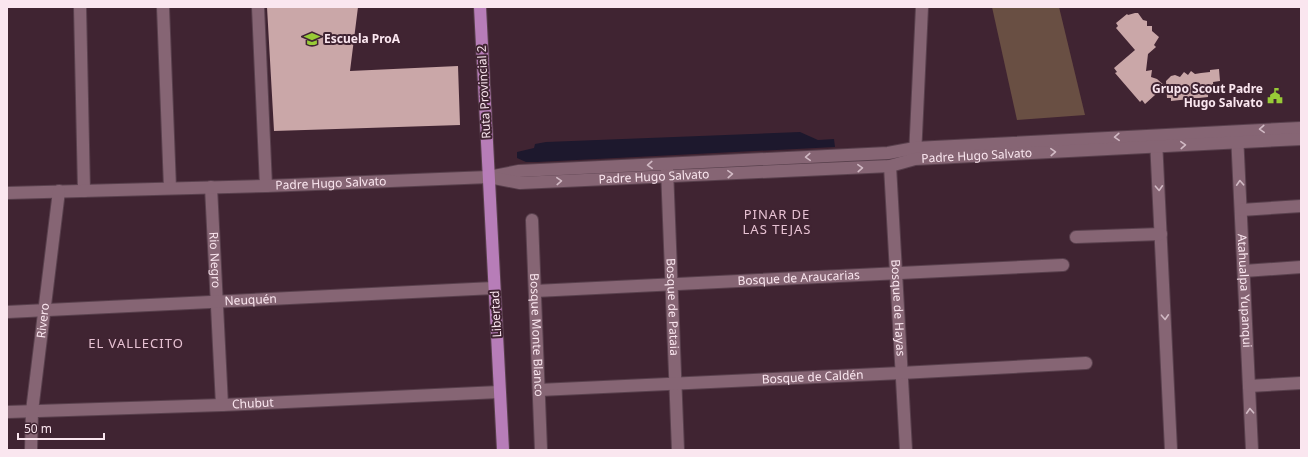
<svg xmlns="http://www.w3.org/2000/svg" width="1308" height="457" font-family="'Noto Sans',sans-serif">
	<style>
		.green { fill: #694f43 }
		.water { fill: #1d182d }
		.building { fill: #caa7a8 }
		.lines { fill: none; stroke-linecap: round; stroke-linejoin: round }
		.minor-casing { stroke: #59404d; stroke-width: 14 }
		.major-casing { stroke: #59404d; stroke-width: 14 }
		.minor { stroke: #866574; stroke-width: 12 }
		.major { stroke: #b77db8; stroke-width: 12 }
		.oneway { stroke: #d1b9c4 }
		.labels { text-anchor: middle; stroke-width: 4; stroke-linejoin: round; paint-order: stroke }
		.poi-label { font-size: 12px; font-weight: bold; fill: #fae6ef; stroke: #402432; text-anchor: start }
		.street-label { font-size: 12px; fill: #fae6ef; stroke: #402432 }
		.neighbourhood-label { font-size: 13px; letter-spacing: 1px; fill: #e7c2d3; stroke: #402432 }
	</style>
	<rect width="100%" height="100%" fill="#402432"/>
	<path class="green" d="M992,7h67l26,108 -68,5z"/>
	<path class="water" d="M800,132l18,8 16,-1 1,8 -298,15h-11l-9,-4v-6l17,-4 1,-4 11,-2z"/>
	<path class="building" d="M267,7h91l-8,64 108,-5 2,59 -186,6z
		M1135,13h3l5,7 4,1v5h5v5l7,6 -5,8 2,2 -8,7 -2,17 6,-1 -1,7 6,2 8,7 -20,18 -3,-4 -2,2 -25,-29 2,-1 -3,-4 21,-18 -19,-22 2,-2 -2,-3 11,-9 1,1z
		M1219,69l1,12 -7,1 1,11 -6,1v3l-37,4v-3h-4l-1,-17 5,-5 4,-1 5,2 4,-5 4,3 3,-4 4,3 6,-1 9,-1v-2z"/>
	<g class="lines">
		<defs>
			<g id="minor">
				<path d="M80,7l4,184"/>
				<path d="M163,7l7,181"/>
				<path d="M258,7l8,179"/>
				<path id="s1" d="M1237,134l15,316"/>
				<path d="M1156,140l15,310"/>
				<path d="M915,156l7,-149"/>
				<path id="s2" d="M890,166l16,284"/>
				<path id="s3" d="M667,169l11,281"/>
				<path d="M494,176l25,-5 369,-18 27,-5 386,-20"/>
				<path id="s4" d="M211,187l11,218"/>
				<path id="s5" d="M7,193l259,-7 223,-9 31,6 370,-17 25,-7 386,-20"/>
				<path d="M1241,210l60,-4"/>
				<path id="s6" d="M532,220l9,230"/>
				<path d="M1076,237l85,-3"/>
				<path d="M1244,271l57,-4"/>
				<path id="s7" d="M535,291l528,-26"/>
				<path id="s8" d="M7,312l487,-24"/>
				<path d="M1249,386l52,-3"/>
				<path id="s9" d="M539,390l362,-17 185,-10"/>
				<path id="s10" d="M7,412l215,-7 277,-13"/>
				<path id="s11" d="M31,450l1,-39 27,-220"/>
			</g>
			<path id="major" d="M480,7l23,443"/>
		</defs>
		<use href="#minor" class="minor-casing"/>
		<use href="#major" class="major-casing"/>
		<use href="#minor" class="minor"/>
		<use href="#major" class="major"/>
	</g>
	<defs><path id="oneway-chevron" d="M-2-3.5L2.5 0L-2 3.5" fill="none" stroke-width="1.6" stroke-linecap="round" stroke-linejoin="round"/></defs>
	<g class="oneway">
		<use href="#oneway-chevron" transform="translate(1262 129) rotate(177)"/>
		<use href="#oneway-chevron" transform="translate(1117 137) rotate(177)"/>
		<use href="#oneway-chevron" transform="translate(1183 145) rotate(-3)"/>
		<use href="#oneway-chevron" transform="translate(1053 152) rotate(-3)"/>
		<use href="#oneway-chevron" transform="translate(808 157) rotate(177)"/>
		<use href="#oneway-chevron" transform="translate(650 165) rotate(177)"/>
		<use href="#oneway-chevron" transform="translate(860 168) rotate(-3)"/>
		<use href="#oneway-chevron" transform="translate(730 174) rotate(-3)"/>
		<use href="#oneway-chevron" transform="translate(559 181) rotate(-3)"/>
		<use href="#oneway-chevron" transform="translate(1240 183) rotate(-93)"/>
		<use href="#oneway-chevron" transform="translate(1159 188) rotate(87)"/>
		<use href="#oneway-chevron" transform="translate(1165 317) rotate(87)"/>
		<use href="#oneway-chevron" transform="translate(1250 411) rotate(-93)"/>
	</g>
	<defs>
		<symbol id="school-bare" viewBox="-9 -9 18 18"><path d="M0-5L7-2L0 1L-7-2ZM-4 1L0 2.5L4 1V4Q0 6-4 4Z" fill="#98cb37" stroke="#402432" stroke-width="2.5" paint-order="stroke"/></symbol>
		<symbol id="civic-bare" viewBox="-9 -9 18 18"><path d="M-.6-6.5H3V-4.5H.6V-3L4-1V1h2V6H-6V1h2V-1L-.6-3ZM-1.2 2.5V6h2.4V2.5Z" fill="#98cb37" stroke="#402432" stroke-width="2.5" paint-order="stroke"/></symbol>
	</defs>
	<g fill-rule="evenodd">
		<use href="#school-bare" x="301" y="28" width="22" height="22"/>
		<use href="#civic-bare" x="1264" y="85" width="22" height="22"/>
	</g>
	<g class="labels">
		<g class="poi-label">
			<text x="324" y="43">Escuela ProA</text>
			<text x="1263" y="93" text-anchor="end">Grupo Scout Padre<tspan x="1263" dy="14">Hugo Salvato</tspan></text>
		</g>
		<g class="street-label">
			<text transform="translate(484 92) rotate(-93)" y="4">Ruta Provincial 2</text>
			<text dy="4" stroke="none"><textPath href="#s5" startOffset="972">Padre Hugo Salvato</textPath></text>
			<text dy="4" stroke="none"><textPath href="#s5" startOffset="648">Padre Hugo Salvato</textPath></text>
			<text dy="4" stroke="none"><textPath href="#s5" startOffset="324">Padre Hugo Salvato</textPath></text>
			<text dy="4" stroke="none"><textPath href="#s4" startOffset="73">Rio Negro</textPath></text>
			<text dy="4" stroke="none"><textPath href="#s7" startOffset="264">Bosque de Araucarias</textPath></text>
			<text dy="4" stroke="none"><textPath href="#s1" startOffset="157">Atahualpa Yupanqui</textPath></text>
			<text dy="4" stroke="none"><textPath href="#s8" startOffset="244">Neuquén</textPath></text>
			<text dy="4" stroke="none"><textPath href="#s3" startOffset="138">Bosque de Pataia</textPath></text>
			<text dy="4" stroke="none"><textPath href="#s2" startOffset="142">Bosque de Hayas</textPath></text>
			<text transform="translate(496 314) rotate(-93)" y="4">Libertad</text>
			<text dy="4" stroke="none"><textPath href="#s11" startOffset="130">Rivero</textPath></text>
			<text dy="4" stroke="none"><textPath href="#s6" startOffset="115">Bosque Monte Blanco</textPath></text>
			<text dy="4" stroke="none"><textPath href="#s9" startOffset="274">Bosque de Caldén</textPath></text>
			<text dy="4" stroke="none"><textPath href="#s10" startOffset="246">Chubut</textPath></text>
		</g>
		<g class="neighbourhood-label">
			<text x="777" y="219">PINAR DE<tspan x="777" dy="15">LAS TEJAS</tspan></text>
			<text x="136" y="348">EL VALLECITO</text>
		</g>
	</g>
	<rect width="1308" height="457" fill="none" stroke="#fae6ef" stroke-width="16"/>
	<path d="M18 433v6h86v-6" fill="none" stroke="#fae6ef" stroke-width="2"/>
	<text x="24" y="433" font-size="12" fill="#fae6ef" stroke="#402432" stroke-width="3" paint-order="stroke">50 m</text>
</svg>
